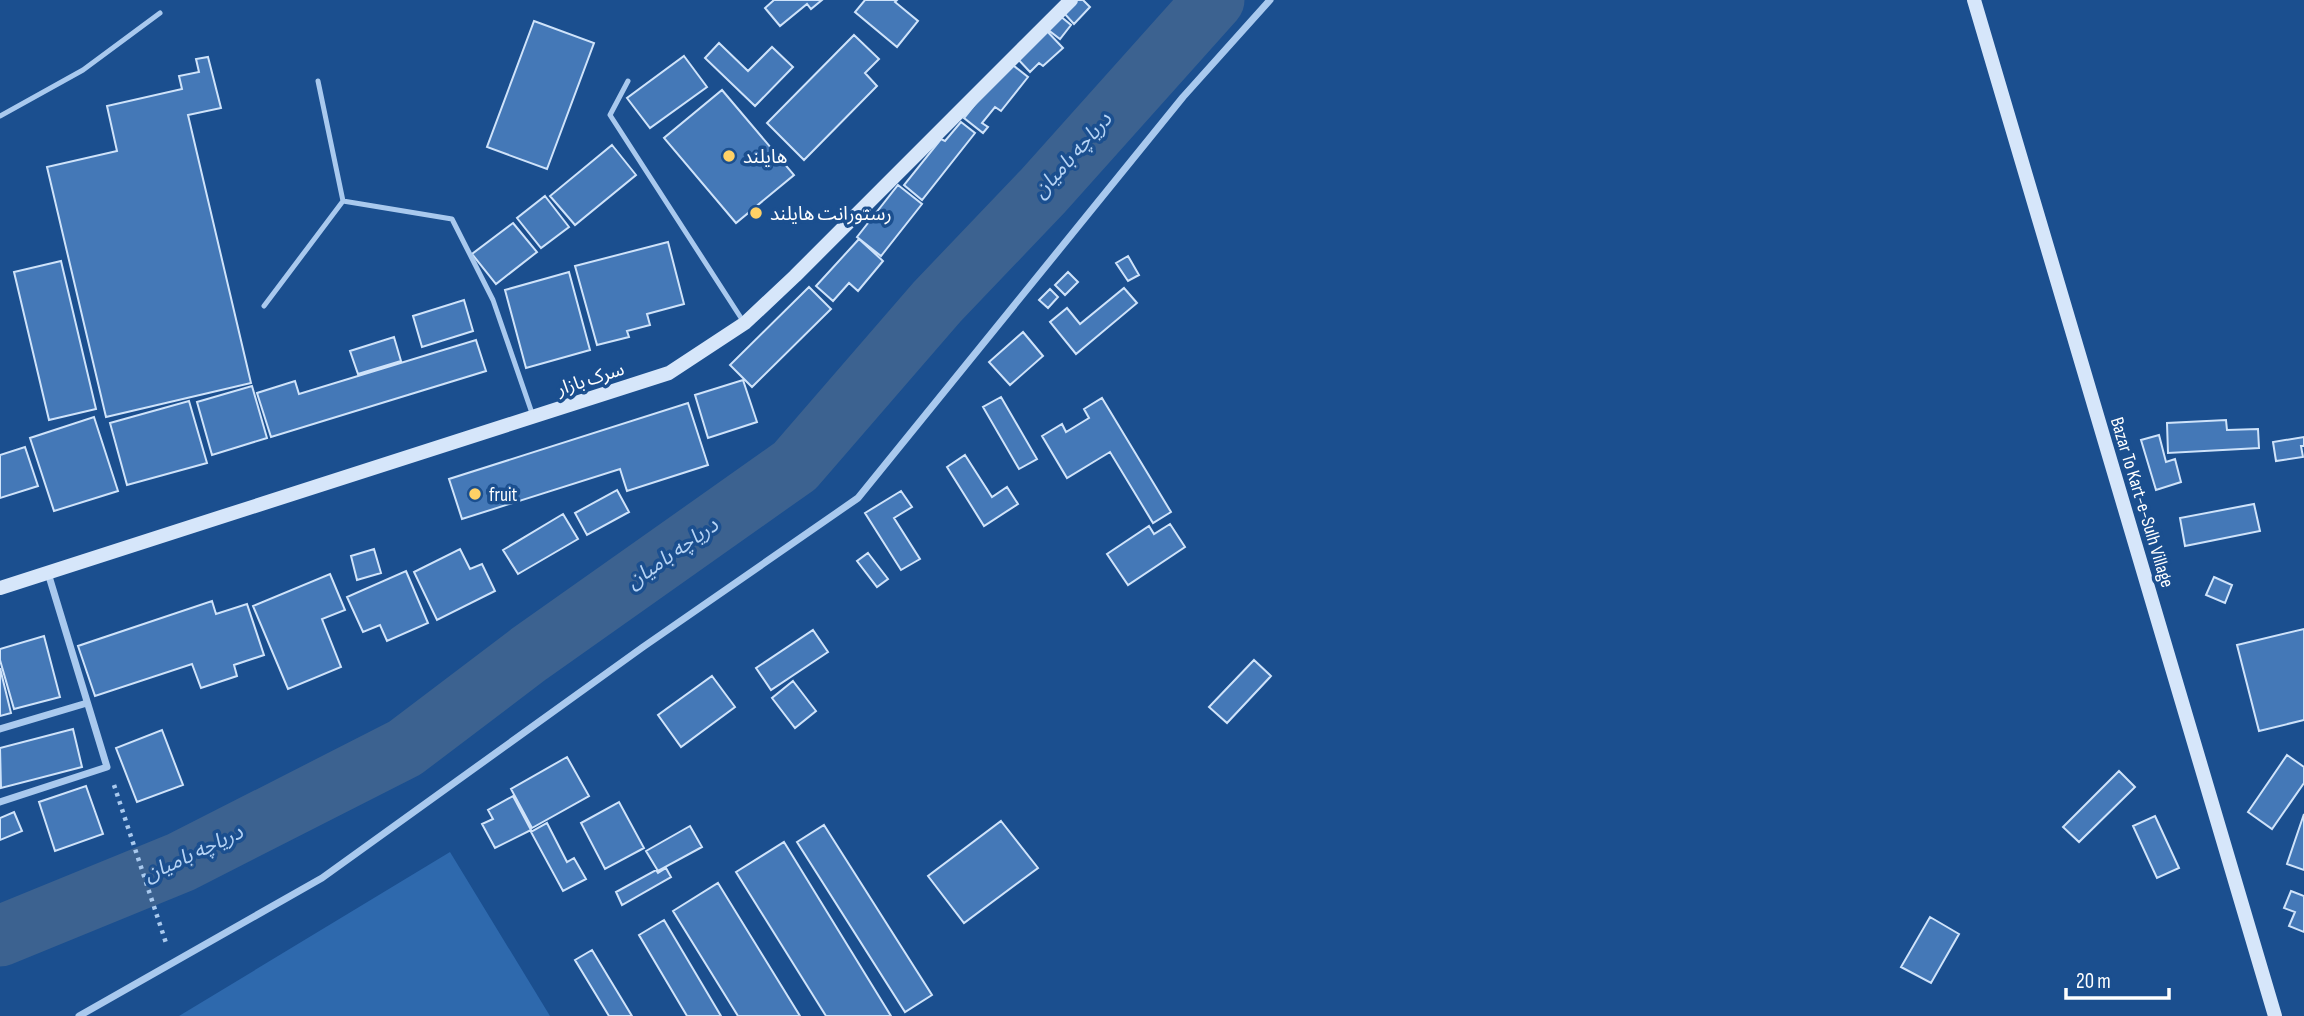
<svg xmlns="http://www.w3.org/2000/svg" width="2304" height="1016" font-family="'Sofia Sans Condensed','Noto Sans Arabic',sans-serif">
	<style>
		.green { fill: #2e69ad }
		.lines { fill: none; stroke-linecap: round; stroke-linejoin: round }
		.river { stroke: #3c6290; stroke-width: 61 }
		.building { fill: #4478b7; stroke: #cfe3fa; stroke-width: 2 }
		.path { stroke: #a9c9ee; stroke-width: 4.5; stroke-dasharray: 3.5 5; stroke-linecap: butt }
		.service { stroke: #a9c9ee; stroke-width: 5 }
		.minor { stroke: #a9c9ee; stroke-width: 7 }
		.secondary { stroke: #d6e6fa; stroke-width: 14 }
		.poi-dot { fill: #ffd166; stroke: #1b4f8f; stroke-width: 2.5 }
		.labels { text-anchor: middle; stroke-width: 7; stroke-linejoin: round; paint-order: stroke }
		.poi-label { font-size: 19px; fill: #fff; stroke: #1b4f8f; text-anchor: start }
		.street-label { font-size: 19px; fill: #fff; stroke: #1b4f8f }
		.water-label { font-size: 21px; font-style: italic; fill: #b5d3f5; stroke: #1b4f8f }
	</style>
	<rect width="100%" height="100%" fill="#1b4f8f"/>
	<path class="green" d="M450,852l100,164h-372h1z"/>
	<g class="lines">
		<path class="river" d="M0,936l181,-74 224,-114 124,-94 266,-188 142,-164 106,-111 171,-191"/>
	</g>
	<path class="building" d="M774,0h48l-11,9 -4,-5 -27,22 -15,-18z
		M865,0h32l-2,2 23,19 -21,26 -42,-35z
		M1075,0h8l7,7 -16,17 -11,-12z
		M1059,15l12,10 -11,14 -13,-10z
		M534,21l60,22 -47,126 -60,-22z
		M1044,28l19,20 -20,18 -4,-3 -9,9 -15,-16z
		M854,35l25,24 -14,14 12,13 -73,74 -37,-37z
		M719,43l29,28 24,-24 21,20 -38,39 -50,-48z
		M684,56l23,31 -57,41 -23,-30z
		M208,57l13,51 -33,7 63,268 -145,34 -59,-250 70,-16 -10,-45 75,-17 -3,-13 20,-4 -3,-13z
		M1009,62l19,15 -27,34 -6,-4 -13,16 6,4 -5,6 -19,-15z
		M722,90l72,85 -58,48 -72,-85z
		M961,122l14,11 -53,67 -18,-15 37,-46 4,2z
		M612,145l24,30 -61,50 -25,-29z
		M898,185l24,19 -41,52 -24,-19z
		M545,196l24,31 -28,21 -24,-30z
		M513,223l24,29 -41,32 -24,-30z
		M859,239l24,22 -25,30 -9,-8 -16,18 -17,-15z
		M668,242l16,62 -37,10 3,11 -23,6 2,6 -32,8 -22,-79z
		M1128,256l11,19 -11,6 -12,-18z
		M61,261l35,148 -47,11 -35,-148z
		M569,272l21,78 -64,18 -21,-78z
		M1068,272l10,10 -13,13 -10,-10z
		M809,287l22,22 -79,78 -22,-22z
		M1124,288l13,15 -61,51 -26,-32 17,-14 13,16z
		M1050,289l8,8 -10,11 -9,-8z
		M464,300l9,31 -51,16 -9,-31z
		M1023,332l20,24 -33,29 -21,-23z
		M394,337l7,24 -43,13 -8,-23z
		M476,340l10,31 -215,66 -14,-44 38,-12 4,13z
		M743,380l14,42 -49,16 -13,-43z
		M252,386l15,52 -55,17 -15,-53z
		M1001,397l36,62 -18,10 -36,-62z
		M1102,398l69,114 -18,11 -43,-71 -43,26 -25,-42 20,-12 4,8 23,-14 -5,-9z
		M189,401l18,62 -80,22 -17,-62z
		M688,403l20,62 -81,26 -7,-22 -158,50 -13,-40z
		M94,417l24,74 -64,20 -24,-73z
		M2226,420l1,10 31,-1 1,19 -91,5 -1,-30z
		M2159,435l7,27 9,-3 6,23 -25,8 -15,-50z
		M2304,437v9h-3l2,11 -27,4 -3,-19z
		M25,447l13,39 -38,12v-43z
		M965,455l27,42 15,-10 11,17 -34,22 -37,-59z
		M617,490l12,22 -42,23 -12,-22z
		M901,491l11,16 -18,11 26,41 -19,11 -36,-57z
		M2254,504l6,27 -75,15 -5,-28z
		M563,514l15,25 -60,35 -15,-24z
		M1170,524l15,23 -57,38 -21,-31 42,-28 5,8z
		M374,549l7,24 -24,7 -6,-24z
		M460,549l10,20 12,-5 13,27 -58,29 -23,-48z
		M868,553l20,26 -11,8 -20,-26z
		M406,571l22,52 -41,18 -7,-16 -17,7 -16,-35z
		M330,574l15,36 -23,9 19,48 -53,22 -35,-83z
		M2214,577l18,8 -7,18 -19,-8z
		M212,601l4,13 31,-10 17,51 -30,10 3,11 -36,12 -9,-24 -97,32 -17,-50z
		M2304,629v91l-45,11 -22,-86z
		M813,630l15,22 -57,38 -15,-22z
		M44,636l16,61 -46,12 -14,-49v-11z
		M1254,660l17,16 -44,47 -18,-16z
		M0,668l11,45 -11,3z
		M712,676l23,31 -54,40 -23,-32z
		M793,681l23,30 -21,17 -23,-30z
		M73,729l9,38 -81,21 -1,-40z
		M162,730l21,55 -46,17 -21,-54z
		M2287,755l17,12v16l-32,46 -24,-17z
		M567,757l22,39 -57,32 -21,-39z
		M2119,771l16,16 -56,55 -16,-15z
		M86,786l17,48 -48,17 -16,-49z
		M513,796l18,34 -36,18 -13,-24 11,-5 -5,-9z
		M619,802l25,46 -39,21 -24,-46z
		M14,812l8,19 -22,9v-22z
		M2304,814v56l-17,-6z
		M2155,816l24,52 -22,10 -24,-52z
		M1001,821l37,47 -74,55 -36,-47z
		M547,823l20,39 7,-4 12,21 -23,12 -32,-59z
		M824,825l108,170 -27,17 -108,-170z
		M690,826l12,21 -44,24 -12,-20z
		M784,842l107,174h-65l-90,-144z
		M666,868l5,9 -49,28 -6,-13 40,-22 2,3z
		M718,883l82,133h-62l-65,-105z
		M2291,891l13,5v36l-15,-6 6,-14 -11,-4z
		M1930,917l29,17 -28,49 -30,-16z
		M664,920l57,96h-34l-48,-81z
		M592,950l40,66h-23l-34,-56z"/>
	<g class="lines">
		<path class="path" d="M114,785l52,158"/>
		<path class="service" d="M628,81l-18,34 133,206
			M0,116l83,-46 77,-57
			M343,201l109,18 41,81 40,116
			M264,306l79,-105 -25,-120"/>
		<path class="minor" d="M0,729l87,-26
			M0,802l107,-35 -59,-194
			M79,1016l243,-138 321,-231 215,-149 325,-401 87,-97"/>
		<path class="secondary" d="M1974,0l301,1016
			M0,588l669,-215 76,-50 50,-47 276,-276"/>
	</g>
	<g class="poi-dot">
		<circle cx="729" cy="156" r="7"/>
		<circle cx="756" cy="213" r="7"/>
		<circle cx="475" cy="494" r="7"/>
	</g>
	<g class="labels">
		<g class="poi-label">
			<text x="743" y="163">هایلند</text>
			<text x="770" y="220">رستورانت هایلند</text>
			<text x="489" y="501">fruit</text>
		</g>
		<g class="street-label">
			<text transform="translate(590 378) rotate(-18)" y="7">سرک بازار</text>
			<text transform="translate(2143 502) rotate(73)" y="7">Bazar To Kart-e-Sulh Village</text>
		</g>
		<g class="water-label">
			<text transform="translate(1072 155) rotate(-48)" y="7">دریاچه بامیان</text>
			<text transform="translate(672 553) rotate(-35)" y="7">دریاچه بامیان</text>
			<text transform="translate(193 853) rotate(-25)" y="7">دریاچه بامیان</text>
		</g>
	</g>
	<path d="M2066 988v10h103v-10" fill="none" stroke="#ffffff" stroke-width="3.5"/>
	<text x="2076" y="988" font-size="21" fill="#ffffff" stroke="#1b4f8f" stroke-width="5" paint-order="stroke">20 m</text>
</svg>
